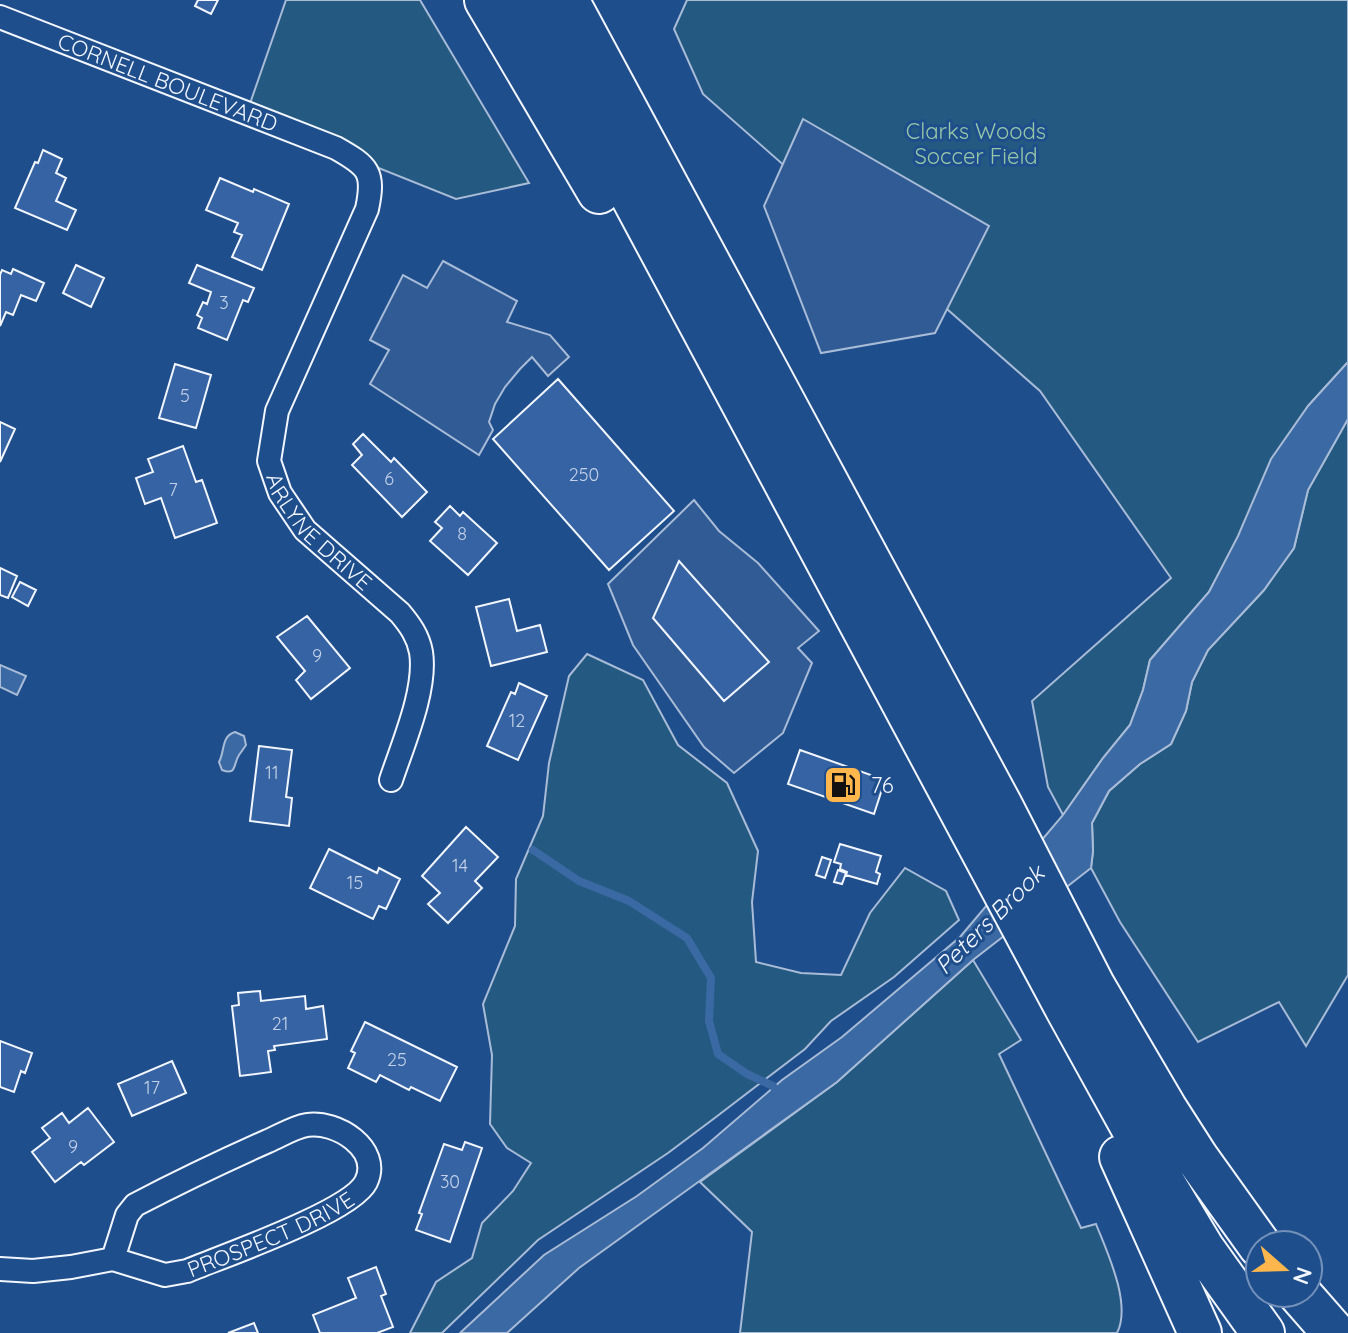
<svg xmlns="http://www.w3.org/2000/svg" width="1348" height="1333" font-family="Quicksand,sans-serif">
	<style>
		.green { fill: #245a82; stroke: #a8bbd7; stroke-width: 2 }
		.parking { fill: #305b95; stroke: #a8bbd7; stroke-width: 2 }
		.water { fill: #3b69a3; stroke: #a8bbd7; stroke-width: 2 }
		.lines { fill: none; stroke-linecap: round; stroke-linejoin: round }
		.stream { stroke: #3b69a3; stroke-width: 8 }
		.building { fill: #3563a3; stroke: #f2f6ff; stroke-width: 2 }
		.street-casing { stroke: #f2f6ff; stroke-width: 26 }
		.highway-casing { stroke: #f2f6ff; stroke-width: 46 }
		.street { stroke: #1f4e8c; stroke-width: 22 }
		.highway { stroke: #1f4e8c; stroke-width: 42 }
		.labels { text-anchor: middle; stroke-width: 6; stroke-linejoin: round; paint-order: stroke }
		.number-label { font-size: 18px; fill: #c3d1e8 }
		.street-label { font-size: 22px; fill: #f2f6ff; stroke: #1f4e8c }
		.park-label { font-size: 22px; fill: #97c8a6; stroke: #1f4e8c }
		.poi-label { font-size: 22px; fill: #f2f6ff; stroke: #1f4e8c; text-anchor: start }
		.water-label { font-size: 24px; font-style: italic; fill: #f2f6ff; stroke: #1f4e8c }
	</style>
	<rect width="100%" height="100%" fill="#1f4e8c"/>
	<path class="green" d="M286,0h134l109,183 -73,16 -210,-84z
		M687,0h661v362l-40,44 -99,186 -59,68 -7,30 -13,35 -27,33 -40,57 -15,-28 -16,-86 139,-123 -131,-187 -337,-297 -29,-65z
		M1348,419v556l-42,71 -27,-44 -81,40 -78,-120 -29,-54 2,-17 -1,-28 17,-32 31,-27 31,-20 15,-33 6,-29 16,-32 56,-60 30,-42 14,-58z
		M587,654l56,26 35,65 49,38 31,68 -6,51 4,60 45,11 40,2 29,-62 35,-45 41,23 13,29 -65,57 -63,44 -26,28 -89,68 -48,36 -130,87 -96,93h-32l26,-51 36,-24 10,-35 31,-32 18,-28 -24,-15 -17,-24 2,-69 -9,-51 32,-78 1,-47 27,-63 6,-53 20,-87z
		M973,960l48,80 -22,14 82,174 15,-4c11,28 36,80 21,109h-377l12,-101 -52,-50 137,-100z"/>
	<path class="parking" d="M803,119l186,107 -54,107 -114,20 -57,-147z
		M443,261l74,40 -10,21 43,13 19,22 -21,19 -16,-19 -12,12 -15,18 -10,17 -6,18 4,8 -14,25 -109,-71 19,-34 -19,-10 33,-65 24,13z
		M694,500l25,31 39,32 61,68 -21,17 14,15 -29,70 -49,40 -30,-26 -71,-102 -25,-61z"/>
	<path class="water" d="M1348,362v57l-40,71 -14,58 -30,42 -56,60 -16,32 -6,29 -15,33 -31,20 -31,27 -17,32 1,28 -2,17 -118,92 -136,122 -258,186 -72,65h-47l84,-78 93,-59 66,-48 79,-68 60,-43 118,-100 103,-122 40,-57 27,-33 13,-35 7,-30 59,-68 29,-56 33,-77 37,-53z
		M0,665l26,11 -9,19 -17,-8z
		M235,732l9,4 2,9c-2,3 -4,6 -7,10 -6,9 -2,21 -17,15l-3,-8c6,-11 2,-26 16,-30z"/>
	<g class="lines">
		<path class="stream" d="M533,850l46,31 50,20 58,37 24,40 -2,43 9,33 29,20 26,12 5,8"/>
	</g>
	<path class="building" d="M198,0h20l-7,14 -16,-8z
		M43,150l19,9 -6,14 10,5 -10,23 20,9 -9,20 -52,-22 20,-46 3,1z
		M220,178l33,14 1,-3 35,15 -27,66 -30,-13 10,-22 -8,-3 4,-9 -32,-13z
		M76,265l28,13 -13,29 -28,-14z
		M197,265l57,23 -6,14 -5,-2 -16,40 -29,-12 4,-10 -5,-3 6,-13 4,2 4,-12 -22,-9z
		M13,269l31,14 -8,18 -15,-6 -8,20 -7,-3 -6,14v-51l2,-5 9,4z
		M175,364l36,11 -15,53 -37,-10z
		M558,379l116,132 -65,59 -116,-131z
		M0,422l15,7 -15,33z
		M363,434l28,28 3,-4 33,34 -25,25 -50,-52 10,-10 -9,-11z
		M183,446l13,36 6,-2 15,43 -42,15 -14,-40 -16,6 -9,-26 17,-6 -5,-13z
		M450,506l10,10 3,-4 34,31 -29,32 -38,-34 12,-13 -7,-6z
		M679,561l90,101 -45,39 -71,-83z
		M0,568l17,8 -9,22 -8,-3z
		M20,582l16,8 -8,16 -16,-9z
		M509,599l8,32 23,-6 7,27 -56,14 -15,-59z
		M307,616l43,52 -39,31 -15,-19 9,-9 -28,-34z
		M519,683l28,13 -29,64 -31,-14 24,-54 4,2z
		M259,746l33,4 -6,47 6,1 -3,28 -39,-5z
		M800,750l85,30 -11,34 -86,-30z
		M466,827l32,30 -23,24 7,7 -34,35 -20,-19 12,-11 -18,-17z
		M840,844l41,12 -5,16 4,2 -3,10 -31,-9 1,-3 -7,-3 1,-5 -7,-2z
		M329,849l48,24 2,-5 21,11 -14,30 -7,-3 -6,13 -63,-31z
		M822,857l9,3 -6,18 -9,-3z
		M838,870l8,3 -4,11 -8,-2z
		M260,991l1,10 44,-5 1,13 17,-3 4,33 -53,7 1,4 -7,1 3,21 -31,4 -8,-70 7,-1 -1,-12z
		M365,1022l92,45 -17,34 -29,-14 -2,3 -29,-15 -4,7 -28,-14 7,-15 -4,-2z
		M0,1041l32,12 -7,20 -4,-2 -7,21 -14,-5z
		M172,1061l14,32 -54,23 -14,-32z
		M88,1108l26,34 -30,23 -3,-3 -26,20 -23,-30 18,-14 -8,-10 20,-15 7,10z
		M465,1142l17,6 -32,94 -34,-12 6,-16 -3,-1 25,-69 18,6z
		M376,1267l10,27 -5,2 12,31 -16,6h-57l-7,-18 43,-17 -8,-20z
		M254,1323l4,10h-30z"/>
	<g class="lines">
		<defs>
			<g id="street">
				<path id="s1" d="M0,17l336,131c32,18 39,24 31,61l-90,202 -8,50 11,32 25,37 95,83c10,12 18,23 21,39 6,37 -18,92 -30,128"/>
				<path id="s2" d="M0,1269l33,2 38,-4 42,-8 52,16 22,-4c36,-15 164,-59 179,-89 16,-33 -30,-62 -59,-57 -13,2 -27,11 -39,16 -45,20 -89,41 -133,64l-8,10 -14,44"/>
			</g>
			<path id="highway" d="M486,0l113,192
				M527,0l540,1009 94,170 42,70 60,84
				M567,0l434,806 93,181 71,121 32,50 63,88
				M1121,1157l79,176
				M1299,1293l35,40"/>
		</defs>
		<use href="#street" class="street-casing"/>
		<use href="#highway" class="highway-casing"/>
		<use href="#street" class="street"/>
		<use href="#highway" class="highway"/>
	</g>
	<defs>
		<symbol id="fuel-square" viewBox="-11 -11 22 22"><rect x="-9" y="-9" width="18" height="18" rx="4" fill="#ffb74d" stroke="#1f4e8c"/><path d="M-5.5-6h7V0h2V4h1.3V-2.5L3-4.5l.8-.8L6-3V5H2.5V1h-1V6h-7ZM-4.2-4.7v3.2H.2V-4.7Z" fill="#111"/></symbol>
	</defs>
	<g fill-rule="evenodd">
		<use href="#fuel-square" x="821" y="763" width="44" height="44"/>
	</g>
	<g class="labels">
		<g class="number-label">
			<text x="224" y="309">3</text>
			<text x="185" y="402">5</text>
			<text x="584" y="481">250</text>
			<text x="389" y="485">6</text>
			<text x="173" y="496">7</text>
			<text x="462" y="540">8</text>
			<text x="317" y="662">9</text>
			<text x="517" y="727">12</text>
			<text x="272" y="779">11</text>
			<text x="460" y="872">14</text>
			<text x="355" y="889">15</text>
			<text x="280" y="1030">21</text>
			<text x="397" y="1066">25</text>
			<text x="152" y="1094">17</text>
			<text x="73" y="1153">9</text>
			<text x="450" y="1188">30</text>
		</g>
		<g class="street-label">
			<text dy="8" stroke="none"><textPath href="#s1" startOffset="180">CORNELL BOULEVARD</textPath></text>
			<text dy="8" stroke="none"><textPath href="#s1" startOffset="798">ARLYNE DRIVE</textPath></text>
			<text dy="8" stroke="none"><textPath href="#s2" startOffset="282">PROSPECT DRIVE</textPath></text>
		</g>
		<g class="park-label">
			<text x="976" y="139">Clarks Woods<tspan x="976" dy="25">Soccer Field</tspan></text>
		</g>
		<g class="poi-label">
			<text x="871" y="793">76</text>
		</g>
		<g class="water-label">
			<text transform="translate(990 920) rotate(-45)" y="8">Peters Brook</text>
		</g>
	</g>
	<g transform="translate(1284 1269) rotate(110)"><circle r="38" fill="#1f4e8c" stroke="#7391ba" stroke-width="2"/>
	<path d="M0-6L14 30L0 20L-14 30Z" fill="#ffb74d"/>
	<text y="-12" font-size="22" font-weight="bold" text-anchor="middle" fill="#f2f6ff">N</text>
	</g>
</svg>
